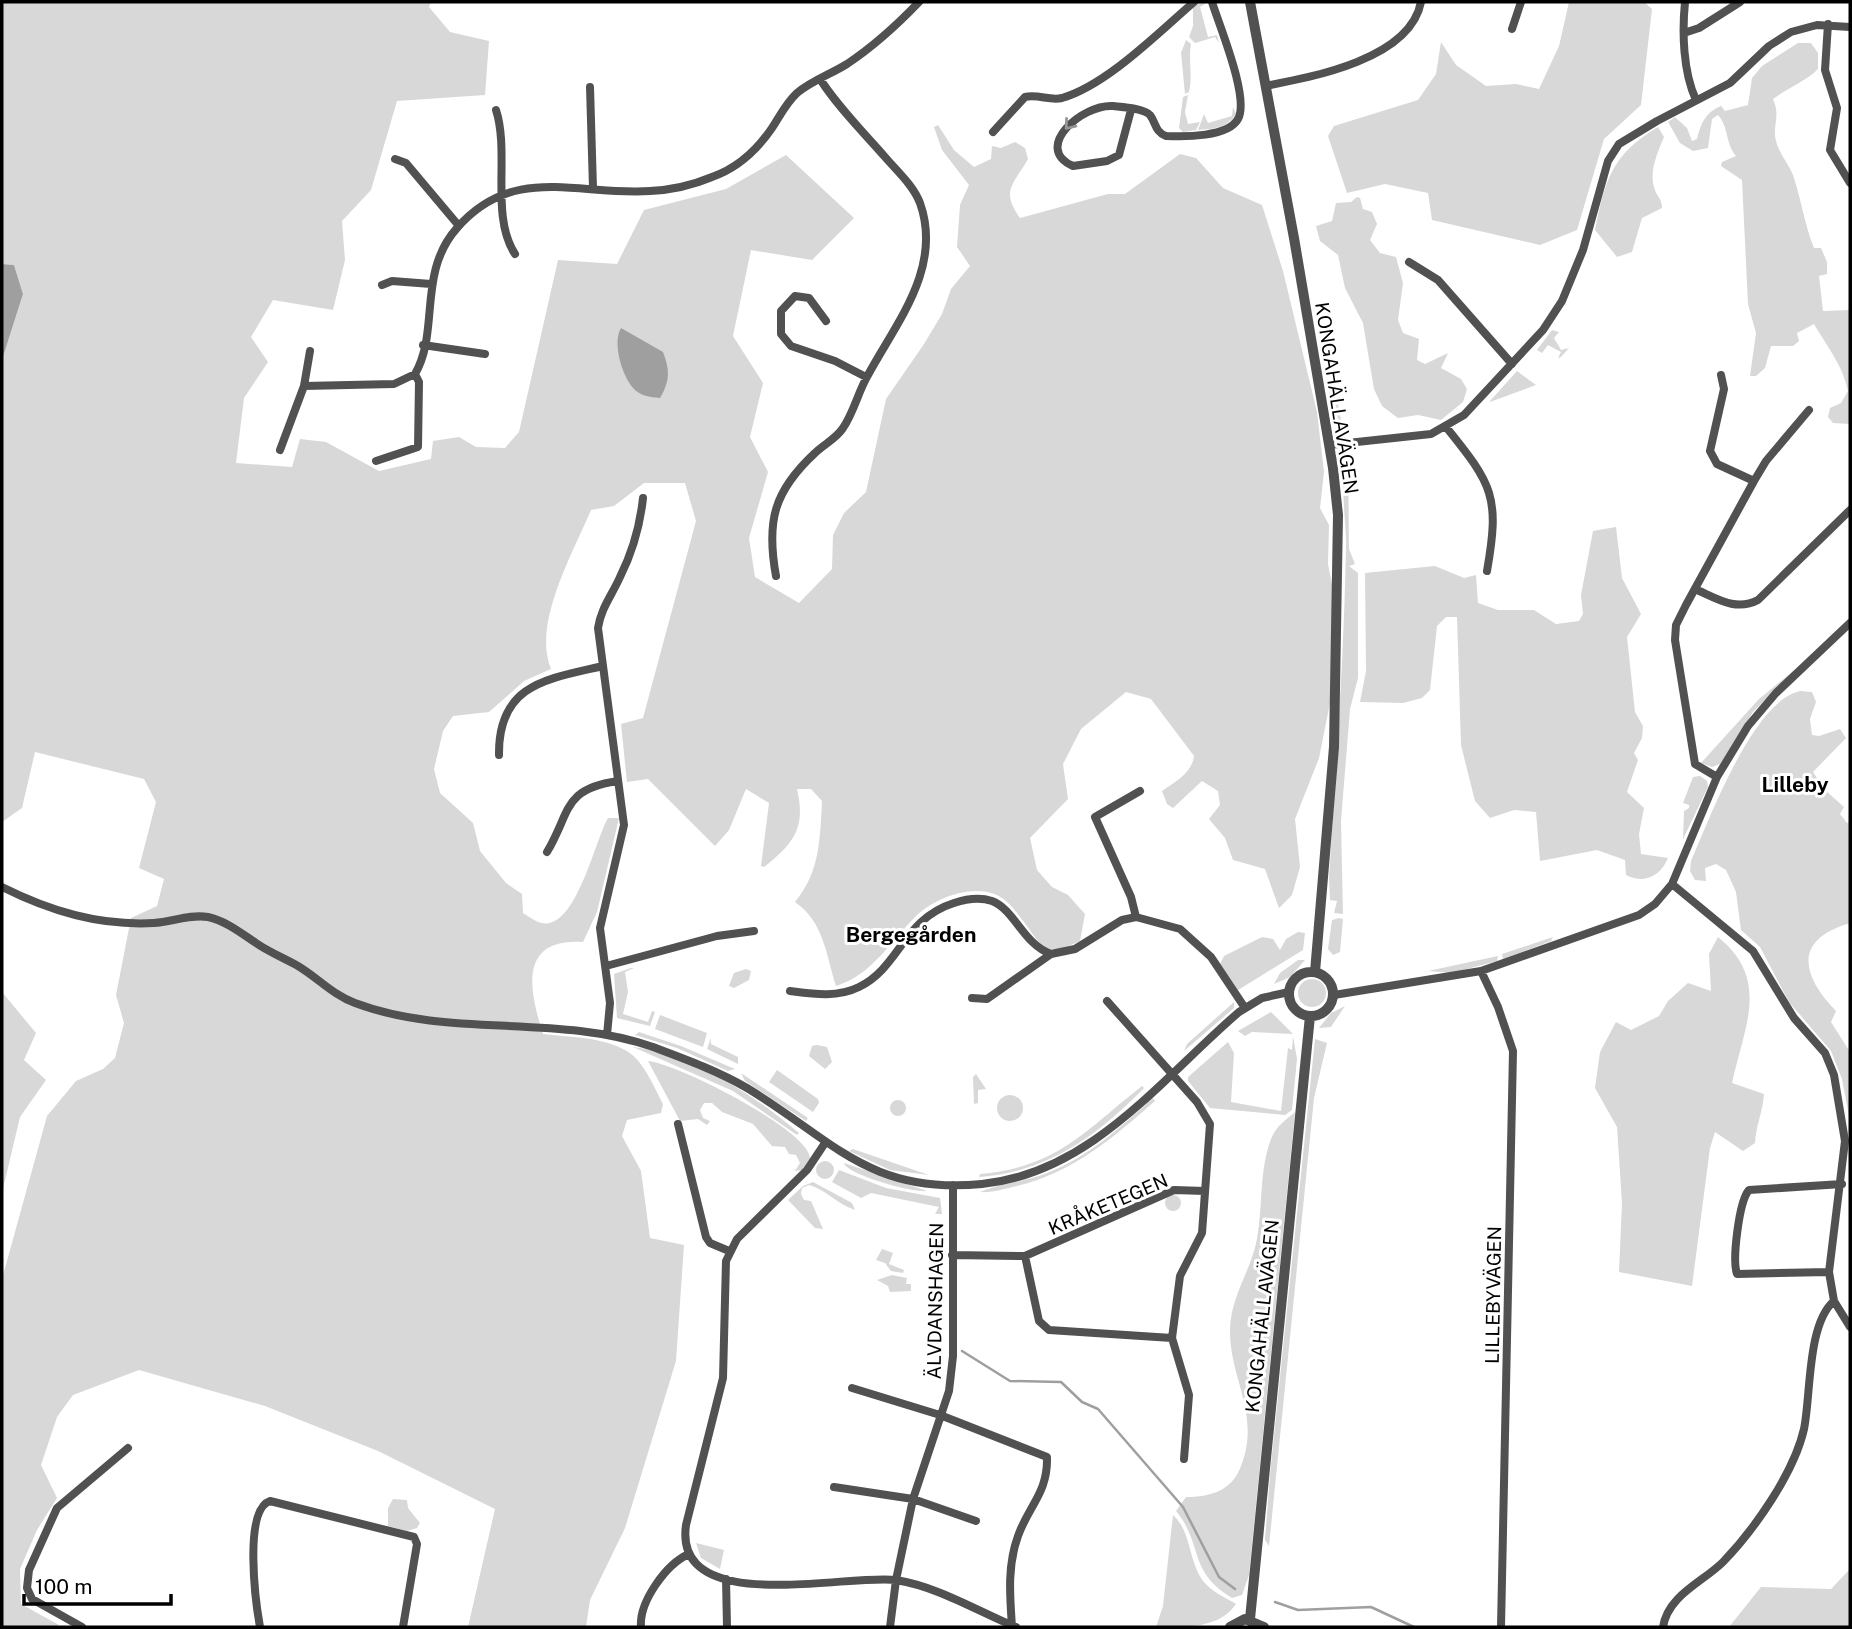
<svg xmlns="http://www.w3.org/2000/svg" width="1852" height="1629" font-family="'Public Sans',sans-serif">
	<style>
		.green { fill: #d8d8d8 }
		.water { fill: #9f9f9f }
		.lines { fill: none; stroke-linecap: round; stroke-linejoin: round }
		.stream { stroke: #9f9f9f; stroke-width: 2.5 }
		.minor { stroke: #515151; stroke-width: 8 }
		.tertiary { stroke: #515151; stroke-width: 10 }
		.oneway { stroke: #979797 }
		.labels { text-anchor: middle; stroke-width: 6; stroke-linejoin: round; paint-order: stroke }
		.street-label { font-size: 19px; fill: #000; stroke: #fff }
		.neighbourhood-label { font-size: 21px; font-weight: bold; fill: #000; stroke: #fff }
	</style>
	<rect width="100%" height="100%" fill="#fff"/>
	<path class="green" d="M2,2h429l-2,5 21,25 39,9 -4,54 -88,6 -26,89 -29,31 3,39 -12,50 -60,-10 -22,37 17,25 -24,36 -8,65 56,4 8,-28 26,3 53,29 52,-12 2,-18 26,-4 17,10 29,1 14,-16 39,-172 59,4 27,-54 82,-21 60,-34 68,63 -42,42 -61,-10 -18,86 30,47 -13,54 18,35 -19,66 6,39 44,26 33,-34 1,-34 11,-22 22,-21 20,-93 38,-55 18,-30 9,-25 19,-23 -13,-19 3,-42 9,-20 -27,-35 -8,-23 4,-2 16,25 20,17 17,-8 1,-13 9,2 14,-6 10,6 3,11c-14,25 -28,31 -8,59l88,-24h17l55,-40 16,4 27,30 39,17 21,66 34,141 7,60 -4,36 9,17 -1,39 6,31 -4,108 -11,55 -24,61 5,48 -8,28 -13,13 -14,-39 -32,-9 -8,-22 -16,-19 11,-14 -2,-14 -16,-10 -29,27 -6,-4 -5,-13c13,-9 30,-18 32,-35l-43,-57 -25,-7 -45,37 -18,35 5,35 -38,39 7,32 15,17 16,8 17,19 -5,27 -20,9 -16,-2c-13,-14 -23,-33 -37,-46 -24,-23 -71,-6 -92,15 -26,26 -42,57 -79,69 -10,-31 -12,-64 -41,-84 25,-30 25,-63 27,-101l-11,-12h-14c9,39 -3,54 -33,78l-3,-1 8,-63 -23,-14 -17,41 -14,16 -67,-67 -21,3 -6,-58 22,-6 53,-197 -11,-38h-41l-30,23 -23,4c-18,43 -59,114 -40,159l-27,12 -35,31 -36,4 -10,15 -9,38 6,24 33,30 7,28 26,32 16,11 1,19c5,3 13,9 19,10 34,7 53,-83 66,-105h11l-22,94 -14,30c-65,-4 -54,48 -40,92 26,3 59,3 82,16 18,9 29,37 38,54l-2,9 -34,7 -5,16 19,35 9,67 34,7 -8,116 -51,167 -35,72 -4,27h-118l27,-118 -117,-58 -113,-45 -126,-36 -66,25 -16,22 -16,48 16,33 -20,32 -17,39 1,35 38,21 -2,2h-55v-348l45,-163 29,-35 27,-12 12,-11 9,-35 -8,-28 15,-77 26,-12 7,-27 -25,-11 17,-66 -12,-23 -109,-27 -13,56 -20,14v-462l21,-66 -9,-29 -12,-1z
		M1198,2h10l-8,5 8,30 9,-2 2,8 -4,-6 -20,6 -6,-6 4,-11v-19z
		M1569,2h75l8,7 -11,96 -37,34 -27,91 -37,15 -108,-25 -4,-27 -43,-9 -38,9 -19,-57 6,-10 84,-26 18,-26 5,-32 15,23 30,21 30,-2 23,5 20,-43z
		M1186,40l5,4c-3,16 2,31 -2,48l-4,2 -4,-41z
		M1798,43h13l7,10v16c-10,11 -32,20 -45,30 8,18 -1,26 3,42 3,12 12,22 17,34 8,24 12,51 21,73h7l6,14v12l-8,2 4,35 27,-1v114l-17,-1 -5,-6 2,-9 11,-5 7,-12c-6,-27 -20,-43 -34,-67l-17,9 2,8 -6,5h-22l-6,22 -9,8h-6l6,-43 -8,-29 -6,-124 -21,-14 1,-4 14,-6c-11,-13 -7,-29 -18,-41l-6,4 -4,29 -15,3 -13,-8 -12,-21 7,-5 12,11 5,13 5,-2c4,-16 8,-26 24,-33l4,5 23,-6 4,-27 10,-12z
		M1188,95l-3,17 3,12 12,-2 -4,8 -13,2 -4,-4 4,-31z
		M1233,107l3,7c-9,14 -23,15 -38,16l6,-16 4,9 24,-7z
		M1658,127l6,10c-6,15 -15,33 -10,50 2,9 8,11 8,21l-20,10 -10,34 -15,5 -22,-27c10,-50 17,-76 63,-103z
		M1357,197l3,1 3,11 9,3 5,12 -7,16 10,13 16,4 7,26 -5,37 5,13 16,6 -2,21 8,4 23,-11 -7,15 20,11 6,10 -4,13 -22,18 -23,-5 -20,3 -16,-12 -8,-17 -11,-66 -18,-35 -7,-33 -18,-14 -4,-15 16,-5 4,-18 15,-1z
		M1552,330l7,2 -5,6 7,12 8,-2 -8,9 -3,1 3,-6 -13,-7 -6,8 -5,-3z
		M1517,371l19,14 -46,17v-1z
		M1334,381l9,50c-17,-8 -12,-33 -14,-49z
		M1348,458l1,91 6,15 -6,2 9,7v105l-8,31 -9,112 2,93 -9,-1 3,-12 -7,-1 -1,-23c7,-110 15,-220 17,-330 1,-19 -8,-77 2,-89z
		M1616,527l6,51 19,36 -14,23 8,75 8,14 -1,12 -8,15 4,7 -11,32 17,16 -5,26 2,20 27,4c-8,19 -24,26 -42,17l-1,-15 -28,-10 -57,11 -4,-49 -22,-2 -24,8 -15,-17 -14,-56 -4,-128h-11l-9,9 -7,64 -8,8 -19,5 -43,-1 6,-31 -1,-98 70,-7 29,12 12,-3 2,28 20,7h36l22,14 23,-3 4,-7 -2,-19 12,-64z
		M1798,667l-45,45 -33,52 -8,3 -11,-4 58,-64z
		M1800,691l12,1 4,10 -6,17 2,16 7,1 21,-7 6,9 -33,34 12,18 19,17 -4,7 7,9 3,-1v101c-58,17 -48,53 -14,88l-5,11 19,30v69l-8,-42 -11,-28 -42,-49 -29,-55 -19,-17 -5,-38 -10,-22 -10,-6 -11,4 1,13 -11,-1 -5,-9 1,-10c18,-41 62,-160 109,-170z
		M1700,776l7,5 1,6 -25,52 1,-28 5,-3v-3l-6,-2 10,-26z
		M1339,918l4,1 -3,33 -7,3 -5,-6 4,-29z
		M1298,932l7,1 -2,17 -65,40 -18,-26 4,-8 38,-19 11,2 7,11 6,-11z
		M1553,937l-2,4 -48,18 -1,-5z
		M1718,937c53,43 26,90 14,146l32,11c-1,17 -8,31 -9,49l-12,8 -28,-19 -5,16 -18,138 -73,-14 3,-69 -5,-76 -22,-39 5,-36 16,-30 15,8 28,-14 9,-15 20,-18 23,8 -2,-37z
		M1498,956l-1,5 -45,12 -24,-2z
		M1298,960h7l-15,17 -16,7 6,-11z
		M631,968h3l-9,4 3,20 -5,22 25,8 4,-11 3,1 -5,14 -33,-8 -3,-44z
		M746,969l5,2 -2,9 -15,8 -5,-2 5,-13z
		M1298 993a14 14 0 1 1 28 0a14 14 0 1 1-28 0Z
		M2,992l34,41 -12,27 22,20 -26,37 -18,76z
		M1234,1002v6l-50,43 3,-7z
		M1345,1006l-14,21 -12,1 12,-15z
		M1271,1012l22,22 -41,-2 -7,4 -7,-5z
		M660,1015l47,18 -4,14 -48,-18z
		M639,1032l42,14 54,23 -7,2 -51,-23 -42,-13z
		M1293,1036l4,23 -5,51 -7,5 -75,-7 -22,-27v-4l40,-35 6,11 -3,49 50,9 7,-63 4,2z
		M711,1038v6l27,13v7l-31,-15z
		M1315,1039l12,4 -13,55 -45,448 -4,-6 5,-66z
		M817,1045l10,2 5,15 -7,7 -16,-13 3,-10z
		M633,1047c60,8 121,48 166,86l-2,2 -64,-44z
		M648,1061c28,2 161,69 162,97l-8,12 -7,1 5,-8 -4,-8 -7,-1 -4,-7 -13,-1 -19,-22 -31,-12 -10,-9h-8l-4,7 3,8 7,3 -3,4 -9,-6 -18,2z
		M777,1070l41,29 1,4 -6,9 -44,-30z
		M741,1073l67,45 -2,3 -61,-40z
		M976,1074l10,15 -8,1v13l-4,1 -1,-27z
		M1142,1086l2,2c-47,48 -96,84 -165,89l1,-3c77,-6 107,-45 162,-88z
		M997 1108a13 13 0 1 1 26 0a13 13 0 1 1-26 0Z
		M1153,1098l2,3c-43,38 -82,71 -138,85 -12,3 -26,7 -37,6 20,-9 46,-10 67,-19 42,-16 73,-46 106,-75z
		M890 1108a8 8 0 1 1 16 0a8 8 0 1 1-16 0Z
		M1295,1112l-46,463 -7,20 -10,3c-45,-27 -28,-53 -56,-87l10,-14c24,0 46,-6 55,-31 20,-52 -11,-86 -11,-135 0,-34 21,-60 27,-92 6,-33 2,-68 14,-100 5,-13 16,-20 24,-27z
		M853,1149l76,26 -39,-5 -41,-19z
		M816 1170a9 9 0 1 1 18 0a9 9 0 1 1-18 0Z
		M844,1163l83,28c-15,2 -81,-17 -83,-28z
		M839,1170l47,18 54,10 2,16h-7l4,-7 -68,-14 -10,5 -29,-16z
		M813,1182l39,21 3,7c-18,-6 -30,-21 -46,-25l-7,3 -1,6 3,6 7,1 12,28 -8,-1 -27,-28 15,-14z
		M1165 1203a8 8 0 1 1 16 0a8 8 0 1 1-16 0Z
		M882,1249l11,4 -4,11 15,6 -1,3 -12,-2 -6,-8 -9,-3z
		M892,1275l15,3 -1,6h5v7l-21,1 -2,-6 -11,-6z
		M393,1499l14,1 1,8 12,15 -3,5 -10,3 -19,-5v-18z
		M1173,1515c19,17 15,47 31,67 9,11 21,15 32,22 -17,25 -51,23 -80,23l7,-21z
		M696,1543l28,7 -4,19 -19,-11z
		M1850,1569v58h-121l32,-40 70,2z"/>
	<path class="water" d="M2,264l12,1 9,29 -21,66z
		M621,328l42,24c7,18 7,29 -3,46 -10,-1 -20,-2 -27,-10 -11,-13 -21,-45 -12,-60z"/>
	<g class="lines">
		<path class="stream" d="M962,1351l48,30 51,1 21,20 16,7 85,98 36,70 16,12
			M1275,1602l23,8 73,-3 43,20"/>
		<path class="minor" d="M1685,2c-3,30 -2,70 11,98
			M1828,24l-3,46 12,38 -7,42 20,33
			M1512,29l9,-27
			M1684,33l15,-5 41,-26
			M1265,86c48,-9 145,-27 156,-84
			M590,87l3,101
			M496,110c14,43 -6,106 19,144
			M1131,110l-12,45 -12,6 -34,5c-41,-18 9,-62 40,-60 9,1 31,2 37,9 6,8 5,17 16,21 19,1 62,1 72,-17 12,-21 -19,-94 -26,-117
			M993,132l32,-35c13,-3 25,4 37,1 45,-13 97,-66 132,-96
			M395,159l11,4 53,63
			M1409,262l29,18 74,84
			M382,285l10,-4 39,3
			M826,321l-17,-23 -14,-2 -14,15v23l10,12 44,15 31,16
			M423,345l62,9
			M304,386l90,-2 21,-10c25,-43 2,-101 42,-146 57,-65 121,-32 193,-37 21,-1 43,-6 62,-14 26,-9 45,-27 60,-49 8,-12 14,-25 25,-35 14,-12 34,-19 50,-29 27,-18 50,-39 72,-62
			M1446,427c47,58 54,70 41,144
			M1329,445l102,-11 33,-19 79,-85 19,-29 21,-51 25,-89 11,-17 38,-23 73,-38 39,-37 22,-14 26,-7 33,2
			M280,450l24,-64 6,-35
			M376,461l42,-14 1,-65 -4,-8
			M1754,481l12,-20 43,-51
			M776,576c-10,-55 -2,-85 39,-123 9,-9 21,-14 28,-25 11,-16 15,-36 25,-53 28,-52 75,-107 52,-172 -7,-18 -23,-32 -35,-46 -22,-25 -47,-50 -65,-78
			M1695,589c21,9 41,23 63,11l92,-90
			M499,755c-1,-71 48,-76 104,-89
			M1717,777l-22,-13 -20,-124 1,-15 10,-20 68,-124 -37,-17 -7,-13 14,-62 -3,-14
			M547,852c24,-40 15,-63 71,-71
			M1672,884l81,67 41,67 31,35 9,22 11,66 -16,131 5,29 16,26
			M2,887c48,24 97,39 152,36 18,-1 35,-9 54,-6 18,4 33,16 48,26 13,9 28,15 42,23 20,12 35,29 57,37 96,36 201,10 298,44 32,12 65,24 94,41 85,51 122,107 235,96 109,-11 179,-105 257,-172l23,-14 27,-6
			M1136,917l-5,-20 -36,-80 45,-26
			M606,966l111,-30 37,-5
			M1481,971l17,36 15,44 -12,576
			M790,991c23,3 47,7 69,-4 41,-20 44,-68 95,-84 12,-4 26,-6 38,-2 23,9 31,43 59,53l24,-5 47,-29 14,-3 44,12 31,28 34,51
			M1334,995l147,-24 158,-56 16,-11 17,-20 45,-107 31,-51 28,-33 74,-70
			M972,998l15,1 64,-45
			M1107,1001l90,101 13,22 -8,109 -22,43 -8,62 17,57 -5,64
			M607,1035l3,-32 -10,-75 24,-103 -26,-197c3,-20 14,-33 22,-51 13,-26 20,-51 23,-79
			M678,1124l28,113 4,6 19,8
			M825,1143l-18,27 -70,69 -11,22 -3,117 -37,147c-13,93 163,48 210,55 43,7 81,31 120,47
			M952,1255l73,1 14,65 10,9 123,8
			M1025,1256l149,-66 31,1
			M1829,1272l-92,2c-5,-14 2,-73 12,-84l93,-6
			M852,1388l88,27 107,42c1,36 -18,48 -29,79 -11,30 -8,61 -6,91
			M834,1487l79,12 63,22
			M726,1579l1,48
			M82,1627l-50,-28 -5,-11 2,-18 28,-62 71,-60
			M260,1627c-4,-22 -17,-117 10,-126l144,36 3,7 -14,83
			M641,1627c-2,-25 25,-63 48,-73
			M890,1627l6,-47 17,-81 36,-108 4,-35v-171
			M1663,1627c5,-32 40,-45 60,-65 31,-32 71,-89 81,-133 7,-34 3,-105 30,-128"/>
		<path class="tertiary" d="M1250,2l44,236 39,230 5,47 -4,232 -19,225
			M1289 994a22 22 0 1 1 44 0a22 22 0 1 1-44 0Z
			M1250,1619l60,-603
			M1230,1627l15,-8 19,8"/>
	</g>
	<defs><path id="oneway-chevron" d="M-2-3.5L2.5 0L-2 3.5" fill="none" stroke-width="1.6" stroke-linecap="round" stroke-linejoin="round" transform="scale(1.75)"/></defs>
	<use class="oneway" href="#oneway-chevron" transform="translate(1069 125) rotate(130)"/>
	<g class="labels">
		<g class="street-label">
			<text transform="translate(1337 398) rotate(81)" y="7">KONGAHÄLLAVÄGEN</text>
			<text transform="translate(1108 1204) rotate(-23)" y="7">KRÅKETEGEN</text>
			<text transform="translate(1493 1295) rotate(-89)" y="7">LILLEBYVÄGEN</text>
			<text transform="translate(935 1301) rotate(-89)" y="7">ÄLVDANSHAGEN</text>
			<text transform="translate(1262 1316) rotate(-84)" y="7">KONGAHÄLLAVÄGEN</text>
		</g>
		<g class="neighbourhood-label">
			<text x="1795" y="792">Lilleby</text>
			<text x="911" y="942">Bergegården</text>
		</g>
	</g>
	<rect width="1852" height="1629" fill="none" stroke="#000000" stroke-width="7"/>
	<path d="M24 1594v10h147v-10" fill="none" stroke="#000000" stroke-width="3.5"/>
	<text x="35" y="1594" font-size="21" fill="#000000" stroke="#ffffff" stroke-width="5" paint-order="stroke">100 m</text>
</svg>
